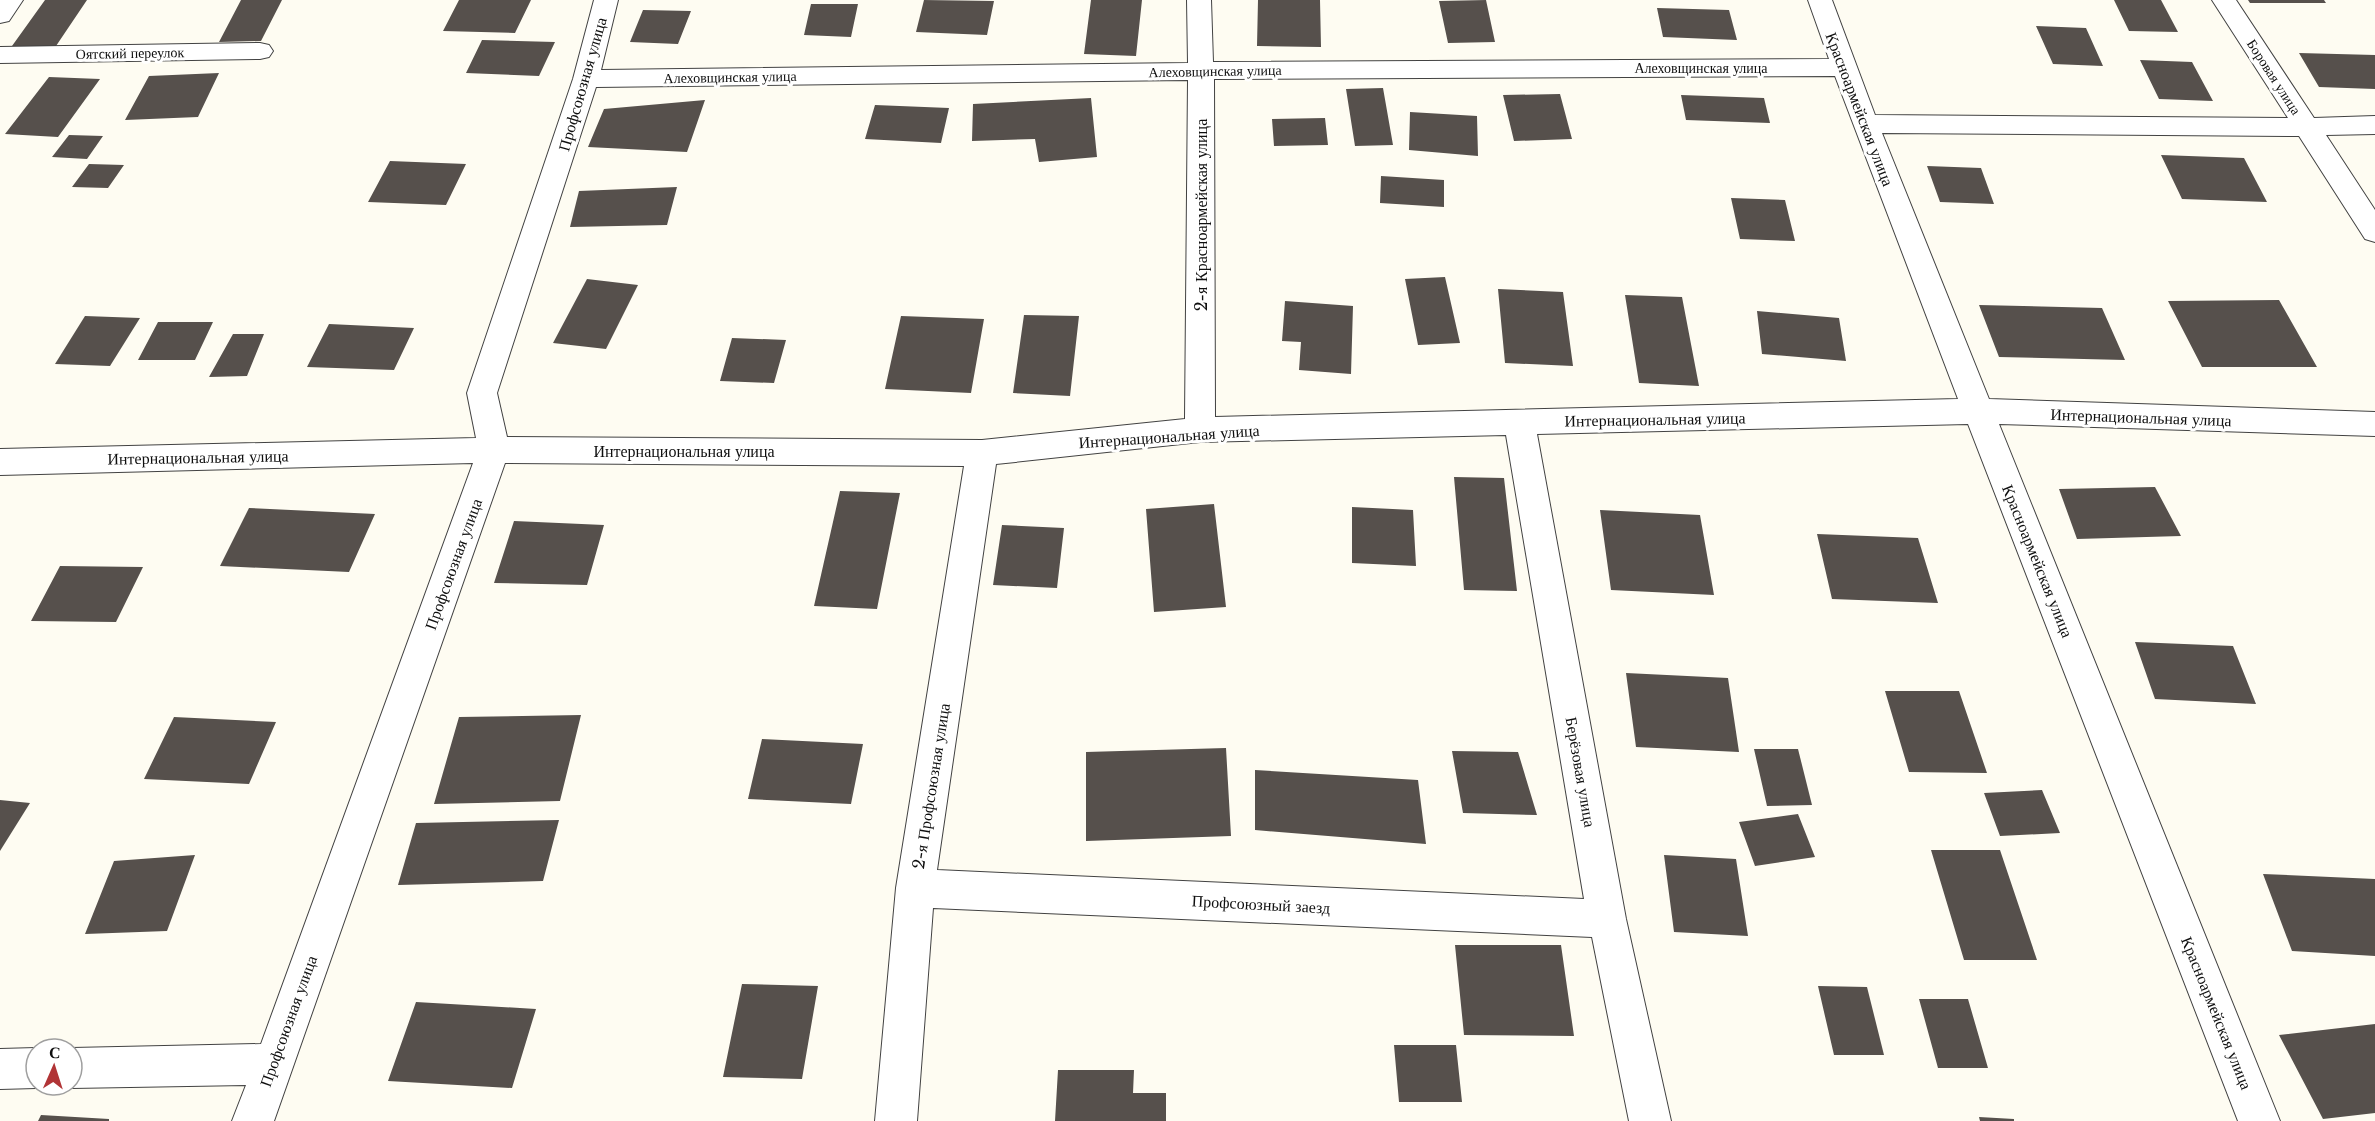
<svg xmlns="http://www.w3.org/2000/svg" width="2375" height="1121" font-family="'Libre Baskerville',serif">
	<style>
		.building { fill: #56504c }
		.lines { fill: none; stroke-linecap: round; stroke-linejoin: round }
		.minor-casing { stroke: #424242; stroke-width: 2 }
		.minor { fill: #fff; fill-rule: evenodd }
		.labels { text-anchor: middle; stroke-width: 6; stroke-linejoin: round; paint-order: stroke }
		.far-street-label { font-size: 14px; fill: #0f0f0f; stroke: #fff }
		.street-label { font-size: 16px; fill: #0f0f0f; stroke: #fff }
	</style>
	<rect width="100%" height="100%" fill="#fefcf2"/>
	<path class="building" d="M45,0h42l-31,46h-44z
		M241,0h41l-21,41 -42,1z
		M459,0h72l-16,33 -72,-2z
		M924,0l70,1 -7,34 -71,-3z
		M1091,0h51l-6,56 -52,-2z
		M1258,0h62l1,47 -64,-1z
		M1486,0l9,42 -47,1 -9,-42z
		M2114,0h47l17,32 -49,-1z
		M2248,0h76l2,3h-76z
		M811,4h47l-7,33 -47,-2z
		M1657,8l72,2 8,30 -74,-3z
		M643,10l48,1 -13,33 -48,-2z
		M2036,26l50,2 17,38 -50,-2z
		M482,40l73,2 -16,34 -73,-3z
		M2299,53l76,2v34l-56,-2z
		M2140,60l52,2 21,39 -54,-2z
		M219,73l-21,44 -73,3 24,-44z
		M49,77l51,2 -42,58 -53,-3z
		M1383,88l10,57 -38,1 -9,-57z
		M1560,94l12,45 -58,2 -11,-46z
		M1681,95l83,3 6,25 -84,-3z
		M1091,98l6,59 -58,5 -4,-23 -63,2 1,-37z
		M705,100l-18,52 -99,-5 16,-38z
		M875,105l74,3 -8,35 -76,-4z
		M1410,112l67,4 1,40 -69,-6z
		M1325,118l3,27 -54,1 -2,-27z
		M69,135l34,1 -16,23 -35,-2z
		M2161,155l83,3 23,44 -85,-3z
		M390,161l76,3 -20,41 -78,-3z
		M89,164l35,1 -16,23 -36,-1z
		M1927,166l54,2 13,36 -54,-2z
		M1381,176l63,4v27l-64,-4z
		M677,187l-10,38 -97,2 9,-36z
		M1731,198l54,2 10,41 -55,-2z
		M1445,277l15,66 -42,2 -13,-66z
		M587,279l51,6 -32,64 -53,-6z
		M1498,289l65,3 10,74 -68,-3z
		M1625,295l57,2 17,89 -60,-3z
		M2279,300l38,67h-115l-34,-66z
		M1285,301l68,5 -2,68 -52,-4 2,-28 -19,-1z
		M1979,305l123,3 23,52 -126,-3z
		M1757,311l82,7 7,43 -84,-7z
		M1024,315l55,1 -9,80 -57,-3z
		M85,316l55,2 -30,48 -55,-2z
		M901,316l83,3 -13,74 -86,-4z
		M158,322h55l-18,38h-57z
		M329,324l85,4 -20,42 -87,-3z
		M233,334h31l-17,42 -38,1z
		M732,338l54,2 -12,43 -54,-2z
		M1454,477l50,1 13,113 -53,-1z
		M2155,487l26,49 -104,3 -18,-50z
		M840,491l60,2 -23,116 -63,-3z
		M1214,504l12,103 -72,5 -8,-103z
		M1352,507l61,3 3,56 -64,-3z
		M249,508l126,6 -26,58 -129,-6z
		M1600,510l100,5 14,80 -103,-5z
		M514,521l90,4 -17,60 -93,-2z
		M1002,525l62,3 -7,60 -64,-3z
		M1817,534l101,4 20,65 -106,-4z
		M60,566l83,1 -27,55 -85,-1z
		M2135,642l98,4 23,58 -101,-5z
		M1626,673l102,5 11,74 -103,-5z
		M1885,691h74l28,82 -78,-1z
		M581,715l-21,86 -126,3 25,-87z
		M174,717l102,5 -27,62 -105,-5z
		M762,739l101,5 -12,60 -103,-5z
		M1226,748l5,88 -145,5v-89z
		M1754,749h44l14,56 -45,1z
		M1452,751l66,1 19,63 -74,-2z
		M1255,770l163,10 8,64 -171,-14z
		M2042,790l18,43 -60,3 -16,-43z
		M0,800l30,3 -30,48z
		M1798,814l17,43 -60,9 -16,-44z
		M559,820l-16,61 -145,4 18,-62z
		M1931,850h69l37,110h-73z
		M195,855l-28,76 -82,3 29,-73z
		M1664,855l72,4 12,77 -74,-4z
		M2263,874l112,5v77l-83,-5z
		M1455,945h106l13,91 -110,-1z
		M742,984l76,2 -16,93 -79,-2z
		M1818,986l49,1 17,68h-50z
		M1919,999h49l20,69h-50z
		M416,1002l120,7 -24,79 -124,-7z
		M2375,1024v89l-52,6 -44,-84z
		M1394,1045h62l6,57h-63z
		M1058,1070h76l-1,23h33v28h-111z
		M41,1115l68,4v2h-71z
		M1979,1117l35,2v2h-34z"/>
	<g class="lines">
		<defs>
			<path id="minor" d="M0,0h23l-14,21 -9,2z
				M594,0h24l-17,70 587,-7 -1,-63h24l2,62 616,-3 -21,-59h24l43,115 413,3 -76,-118h24l78,118 61,-2v18l-49,1 49,75v32l-10,-3 -66,-103 -417,-3 107,266 386,13v24l-376,-12 281,697h-42l-270,-697 -431,10 89,485 45,202h-42l-37,-184 -659,-29 -16,213h-42l21,-233 68,-422 -459,-3 -231,658h-42l14,-36 -174,3 -8,-3h8v-36h-3l3,-1 189,-4 212,-581 -473,12v-26l476,-11 -9,-45 106,-314zM1835,76l123,323 -743,18 -1,-338zM1188,80l-3,339 -203,21 -475,-3 -10,-44 99,-306zM1506,435l78,464 -647,-29 59,-406 204,-22z
				M260,43l9,2 4,6 -4,6 -9,2 -260,4v-16z
				M36,1048l3,1h-3v36h8l-8,3 -36,1v-40z"/>
		</defs>
		<use href="#minor" class="minor-casing"/>
		<use href="#minor" class="minor"/>
	</g>
	<g class="labels">
		<g class="far-street-label">
			<text transform="translate(130 53) rotate(-1)" y="5">Оятский переулок</text>
			<text x="1701" y="73">Алеховщинская улица</text>
			<text transform="translate(1215 71) rotate(-1)" y="5">Алеховщинская улица</text>
			<text transform="translate(730 77) rotate(-1)" y="5">Алеховщинская улица</text>
			<text transform="translate(2274 77) rotate(57)" y="5">Боровая улица</text>
		</g>
		<g class="street-label">
			<text transform="translate(582 84) rotate(-74)" y="6">Профсоюзная улица</text>
			<text transform="translate(1860 109) rotate(69)" y="6">Красноармейская улица</text>
			<text transform="translate(1201 215) rotate(-90)" y="6">2-я Красноармейская улица</text>
			<text transform="translate(2141 417) rotate(2)" y="6">Интернациональная улица</text>
			<text transform="translate(1655 419) rotate(-1)" y="6">Интернациональная улица</text>
			<text transform="translate(1169 436) rotate(-4)" y="6">Интернациональная улица</text>
			<text x="684" y="457">Интернациональная улица</text>
			<text transform="translate(198 457) rotate(-1)" y="6">Интернациональная улица</text>
			<text transform="translate(2038 561) rotate(68)" y="6">Красноармейская улица</text>
			<text transform="translate(453 564) rotate(-70)" y="6">Профсоюзная улица</text>
			<text transform="translate(1581 772) rotate(80)" y="6">Берёзовая улица</text>
			<text transform="translate(931 786) rotate(-81)" y="6">2-я Профсоюзная улица</text>
			<text transform="translate(1261 904) rotate(3)" y="6">Профсоюзный заезд</text>
			<text transform="translate(2217 1013) rotate(68)" y="6">Красноармейская улица</text>
			<text transform="translate(288 1021) rotate(-70)" y="6">Профсоюзная улица</text>
		</g>
	</g>
	<g transform="translate(54 1067) rotate(3)"><circle r="28" fill="#ffffff" stroke="#9f9f9f" stroke-width="1.5"/>
	<path d="M0-4.5L10 22L0 15L-10 22Z" fill="#b13436"/>
	<text y="-9" font-size="16" font-weight="bold" text-anchor="middle" fill="#0f0f0f">С</text>
	</g>
</svg>
